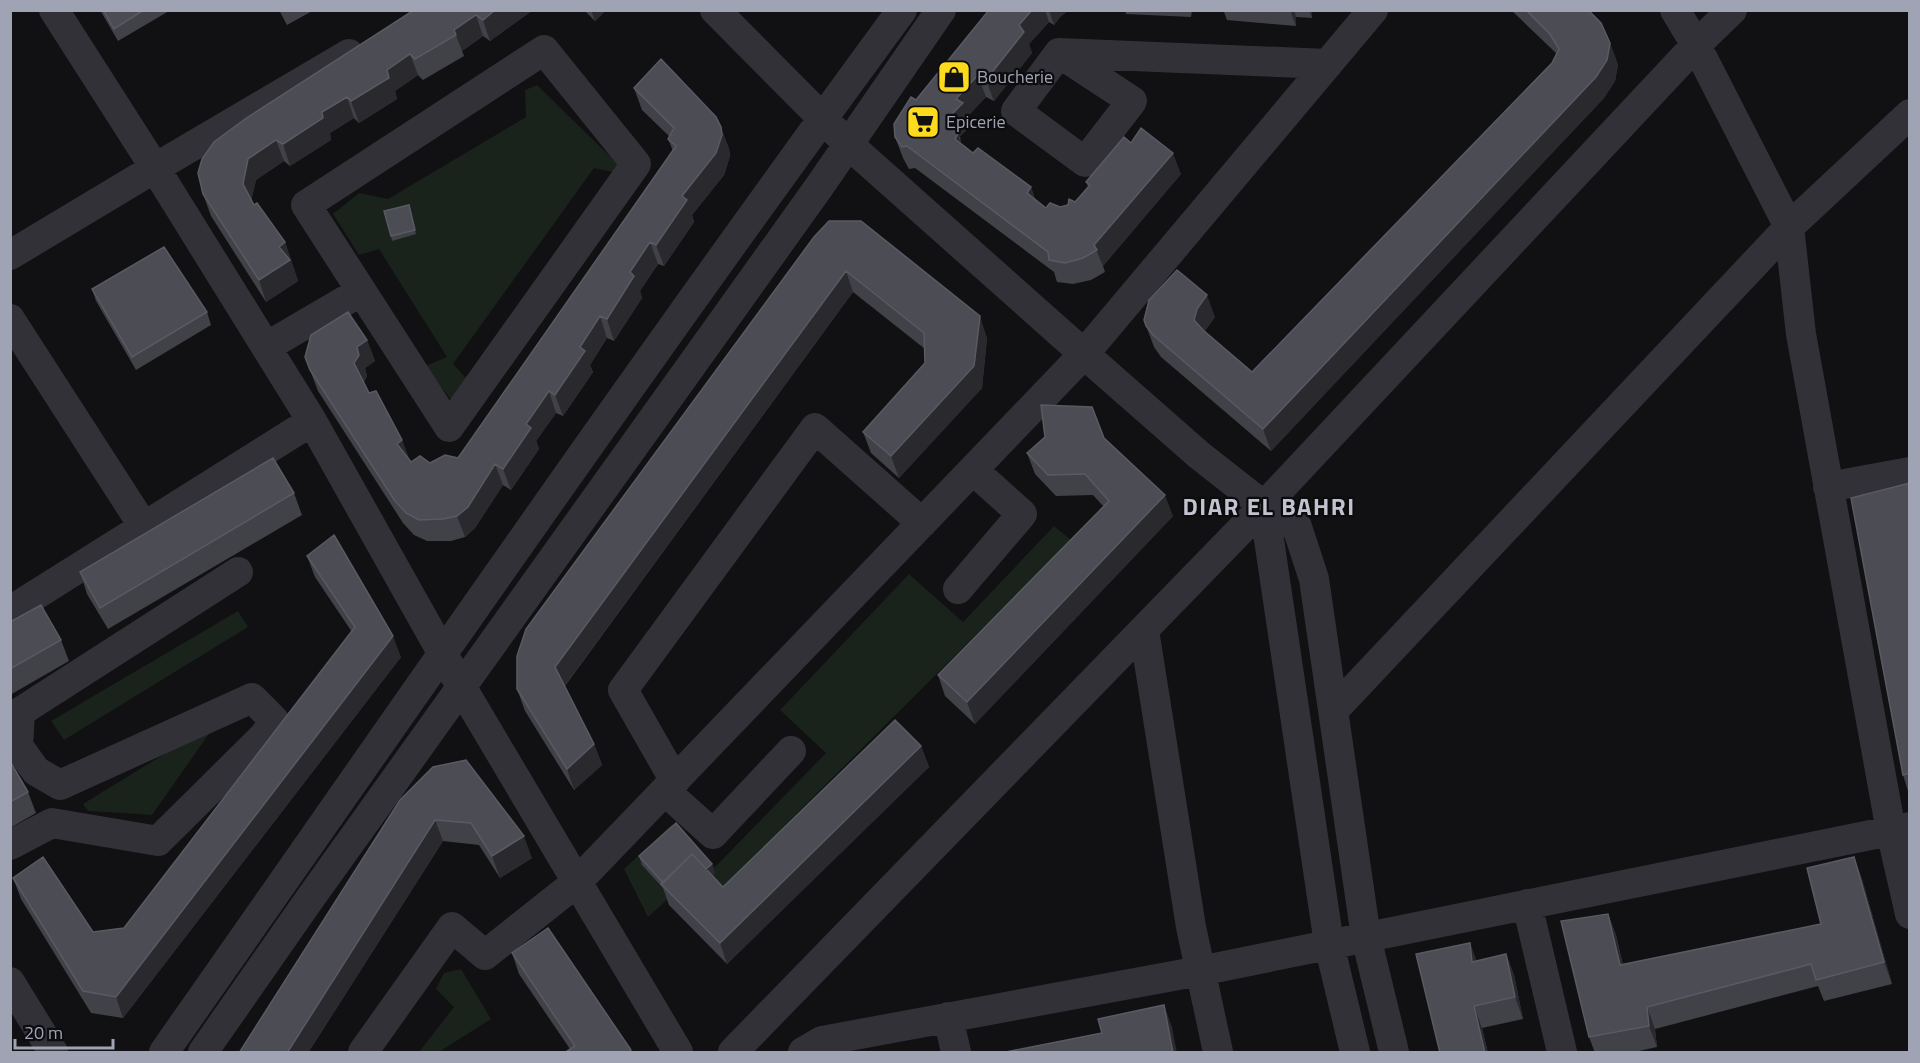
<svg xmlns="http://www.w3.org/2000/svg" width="1920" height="1063" font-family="'Titillium Web',sans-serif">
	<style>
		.green { fill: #1a221c }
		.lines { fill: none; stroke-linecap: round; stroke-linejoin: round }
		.street { stroke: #313137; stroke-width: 30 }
		.wall { fill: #414148 }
		.shaded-wall { fill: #2a292e }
		.building { fill: #4b4c54; stroke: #595a63; stroke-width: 1.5 }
		.labels { text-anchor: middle; stroke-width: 4.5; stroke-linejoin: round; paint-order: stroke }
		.poi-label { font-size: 18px; fill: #a0a3b4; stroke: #0c0b0d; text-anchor: start }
		.district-label { font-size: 24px; font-weight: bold; letter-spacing: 1.5px; fill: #c2c3d0; stroke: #0c0b0d }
	</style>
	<rect width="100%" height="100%" fill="#111012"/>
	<path class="green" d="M537,85l84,82 -4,6 -23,-5 -141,196 15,16 -16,21 -27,-35 22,-9 -68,-108 -20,6 -26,-41 26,-21 29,6 138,-82 -1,-27z
		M1054,526l17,14 -347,346 -22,-18 -54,49 -24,-48 47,-44 44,42 111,-114 -46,-43 129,-136 54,48z
		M238,611l10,16 -184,113 -13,-19z
		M218,721l-66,94 -64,-4 -5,-7z
		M461,969l30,50 -52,33h-20l35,-45 -18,-18 8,-16z"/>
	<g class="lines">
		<path class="street" d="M54,10l101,158 157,253 150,267 216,364
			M715,10l133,134 236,210 115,101 65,51 33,21 17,52 52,358 28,115
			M1675,10l21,35 93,182 12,107 90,497 19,83
			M544,50l92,114 -187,263 -143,-222z
			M1059,53l73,48 -47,61 -69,-51 43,-58 269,11
			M10,255l145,-87 194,-114
			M10,319l134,208
			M266,347l94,-55
			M1828,487l82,-15
			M1264,506l65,438 26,108
			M958,589l64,-75 -49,-44
			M10,611l302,-190
			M1144,630l47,297 27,125
			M1334,710l455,-483 121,-113
			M675,781l-52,-91 192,-262 107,95
			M665,791l48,43 78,-83
			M10,845l42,-22 106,18 107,-106 9,-15 -22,-22 -192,87 -24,-14 -18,-25 2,-34 218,-140
			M1527,904l35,148
			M10,982l43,70
			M948,1017l8,35
			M164,1052c244,-348 486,-699 738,-1042
			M203,1052l106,-152 510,-713 122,-177
			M363,1052l89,-125 33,28 92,-73 507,-528 289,-344
			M733,1052l531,-546 432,-461 36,-35
			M803,1052l19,-11 378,-70 710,-144"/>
	</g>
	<path class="wall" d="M100,10h68l1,1 -51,30z
		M279,10h35l-27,15z
		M414,10h119l-43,31 -7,-5 -21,15 2,5 -41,24 -5,-5 -23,16 2,8 -38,24 -5,-5 -24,15 1,7 -41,26 -6,-5 -28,19 -5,21 3,4 31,37 13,39 -32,21 -55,-86 -8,-22z
		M584,10h22l-11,11z
		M989,10h80l-9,7 -6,8 -5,-3 -20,22 3,9 -38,48 -8,-4 -18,19 3,9 -11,11 1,8 12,9 58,34 4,12 11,9 14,-1 15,-5 13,-15 -2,-5 45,-39 50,31 -78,92 2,6 -14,8 -18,4 -16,-2 -3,-10 -139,-104 -6,1 -6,-11 -8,-21 21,-37z
		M1125,10h67l-1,7 -65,-3z
		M1203,10h109v8l-16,-1v9l-69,-6 -3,-8z
		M1511,10h77l22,33 8,22 -3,16 -11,17 -333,353 -110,-94 -7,-10 -10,-27 71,-3 -11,15 48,40 300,-309 5,-9z
		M634,88l95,60 1,8 -6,19 -32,40 2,7 -30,44 -6,-2 -18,27 2,7 -28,43 -7,-3 -17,27 3,7 -30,44 -7,-3 -20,28 3,8 -28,41 -8,-5 -28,43 -10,9 -14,4h-24l-13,-6 -11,-12 -85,-132 -13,-34 62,-17 8,21 -10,7 2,8 -3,6 5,11 33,47 7,19 2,3 19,1 28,-5 215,-307 -5,-12 2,-2 -28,-27z
		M409,205l7,29 -24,7 -1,-5z
		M814,237l173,101 -5,50 -83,90 -28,-25 -8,-21 62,-69v-14l-72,-57 -288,394 29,58 8,21 -28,25 -49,-79 -8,-22z
		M92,289l115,23 4,13 -75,45 -40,-69z
		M1104,438l69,78 -198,208 -30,-28 -7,-21 166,-168 -11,-12 -37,1 -21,-22 -8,-21z
		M1910,483v307l-2,1 -5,-16z
		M294,493l8,22 -194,114 -21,-35 -7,-22z
		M307,556l94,101 -278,361 -32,-5 -70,-114 -8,-21 80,54 31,-4 228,-296 -37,-55z
		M10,622l51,18 8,21 -59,34z
		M921,746l8,21 -202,197 -58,-59 -6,-17 -21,-23 -3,-9 76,17 -3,2 11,12z
		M10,761l18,31 8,21 -26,15z
		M433,767l99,91 -32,20 -21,-33 -36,-4 -135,212h-69z
		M1854,857l8,22 30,105 -68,17 -6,-15 -163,43 2,18 -27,6h-35l-6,-16 19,-123 8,21 7,30 198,-41z
		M512,953l120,100 -62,-4 -51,-75z
		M1506,954l8,21 9,44 -41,9 6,25h-48l37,-92z"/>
	<path class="shaded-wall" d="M495,10h38l-43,31 -7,-21z
		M591,10h15l-11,11z
		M1032,10h13l4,12 -20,22 3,9 -38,48 -8,-21 33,-55z
		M1049,10h20l-9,7 -6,8z
		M1290,10h4l2,7v9z
		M1309,10h3v8z
		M476,15l7,21 -21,15 -8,-21z
		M1610,43l8,22 -3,16 -11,17 -333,353 -8,-22z
		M410,54l8,21 -23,16 2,8 -38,24 -8,-22 36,-31z
		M978,75l8,22 -18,19 3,9 -11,11 -1,2 7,17 -3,5 -12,-33 1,-13 4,-15z
		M347,97l7,21 -24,15 1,7 -41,26 -7,-22 39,-32z
		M721,127l8,21 1,8 -6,19 -32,40 2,7 -30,44 -8,-21z
		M276,140l8,21 -28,19 -6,26 -7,-22 5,-25z
		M1173,153l8,21 -78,92 -9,-21z
		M1031,187l7,22 -11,-16z
		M285,242l13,39 -32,21 -7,-22 20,-33z
		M650,242l8,22 -18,27 2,7 -28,43 -7,-22 23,-47z
		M846,271l7,21 -290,396 -8,-21z
		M1207,295l8,22 -10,14 -4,11 -7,-22 3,-11z
		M600,316l7,22 -17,27 3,7 -30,44 -8,-21 25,-48z
		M980,316l7,22 -5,50 -83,90 -8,-22z
		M367,340l8,21 -10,7 2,8 -5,8 -8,-21 3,-16z
		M549,391l7,22 -20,28 3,8 -28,41 -8,-21 23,-45z
		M402,440l8,21 -13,-17z
		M495,464l8,21 -28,43 -10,9 -8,-21z
		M1165,495l8,21 -198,208 -8,-22z
		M393,636l8,21 -278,361 -7,-21z
		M594,744l8,21 -28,25 -7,-21z
		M921,746l8,21 -202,197 -7,-21z
		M435,820l8,21 -135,212h-21z
		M524,836l8,22 -32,20 -8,-22z
		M1854,857l8,22 30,105 -8,-22z
		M712,864l3,9 -10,9 -3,-9z
		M1608,914l8,21 12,52 -8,-22z
		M1470,943l8,21 -6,-2z
		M1506,954l8,21 9,44 -8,-22z
		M1164,1005l8,22 5,26h-4z
		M1474,1006l8,22 6,25h-3z
		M1647,1007l8,22 2,18 -8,-21z"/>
	<path class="building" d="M103,10h41l-30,19z
		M414,10h81l-12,10 -7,-5 -22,15 2,5 -41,24 -5,-5 -23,16 2,8 -38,23 -4,-4 -25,15 1,6 -40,26 -7,-4 -28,19 -5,25 11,21 3,-2 28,39 -6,5 11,13 -31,20 -56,-86 -5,-21 4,-14 12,-17 31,-23z
		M989,10h43l-13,15 5,7 -38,48 -8,-5 -22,24 7,4 -11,11 -1,13 7,7 -3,5 18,14 5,-5 53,39 -4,6 19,15 4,-5 10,4 8,-2 1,-6 6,3 15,-17 -4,-3 38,-45 7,6 10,-15 32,25 -79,92 3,5 -14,8 -18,5 -16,-3 -1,-8 -141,-106 -5,1 -7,-10 -1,-13 17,-27 5,3z
		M1526,10h62l13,13 9,20 -3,17 -11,17 -333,352 -110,-94 -7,-9 -2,-6 5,-20 28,-30 30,25 -10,14 -3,11 9,10 49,42 300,-309 7,-14 -9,-15z
		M661,59l55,58 5,10 1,8 -6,18 -34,43 5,4 -31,45 -6,-3 -20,30 4,4 -27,43 -7,-3 -20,31 5,4 -30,44 -6,-4 -23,33 5,4 -28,41 -8,-5 -27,43 -11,9 -14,3 -24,1 -13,-7 -11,-12 -85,-131 -5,-13 6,-22 37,-23 19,28 -10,7 2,8 -5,8 15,30 7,-2 26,49 -5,4 14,18 9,-6 10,7 15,-8 13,3 218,-312 -8,-7 6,-11 -40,-40z
		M409,205l6,25 -24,6 -7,-25z
		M829,221h32l119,95 -6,50 -83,90 -28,-24 62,-69 -1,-30 -78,-62 -291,396 39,77 -27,25 -50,-80v-33l9,-27 288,-392z
		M164,247l43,65 -75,45 -40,-68z
		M1041,405l51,2 12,31 61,57 -198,207 -29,-27 171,-174 -24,-27 -37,1 -21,-22 18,-16z
		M273,458l21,35 -194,115 -20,-36z
		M1910,483v290l-7,2 -52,-277z
		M334,535l59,101 -277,361 -33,-6 -70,-113 30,-21 50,75 31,-4 231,-301 -48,-71z
		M41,605l20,35 -51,29v-47z
		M895,720l26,26 -201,197 -59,-59 31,-30 31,33z
		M466,760l58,76 -32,20 -21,-33 -36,-3 -148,233h-48l161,-253 33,-33z
		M10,761l18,31 -18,10z
		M676,823l36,41 -6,5 -14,-15 -29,29 -24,-27z
		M1854,857l30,105 -68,18 -5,-16 -164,43 2,19 -60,11 -28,-116 47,-7 12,51 201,-41 -14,-56z
		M548,928l83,122 -3,3h-64l11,-7 -63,-93z
		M1470,943l2,19 34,-8 9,43 -41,9 11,47h-45l-24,-99z
		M1164,1005l9,48h-172l101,-20 -4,-14z"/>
	<defs>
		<symbol id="shop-square" viewBox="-11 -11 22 22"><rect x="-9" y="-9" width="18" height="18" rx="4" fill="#feda1c" stroke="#0c0b0d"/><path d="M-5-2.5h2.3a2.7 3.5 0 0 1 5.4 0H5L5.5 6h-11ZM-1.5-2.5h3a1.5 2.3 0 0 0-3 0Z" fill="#111"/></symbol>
		<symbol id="supermarket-square" viewBox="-11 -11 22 22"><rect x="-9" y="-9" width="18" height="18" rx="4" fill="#feda1c" stroke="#0c0b0d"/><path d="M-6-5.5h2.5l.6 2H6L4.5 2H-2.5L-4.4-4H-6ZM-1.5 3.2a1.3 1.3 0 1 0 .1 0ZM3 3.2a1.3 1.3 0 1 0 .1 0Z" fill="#111"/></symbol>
	</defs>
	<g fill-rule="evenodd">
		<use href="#shop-square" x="935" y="58" width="38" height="38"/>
		<use href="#supermarket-square" x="904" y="103" width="38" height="38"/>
	</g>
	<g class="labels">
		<g class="poi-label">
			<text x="977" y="83">Boucherie</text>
			<text x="946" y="128">Epicerie</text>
		</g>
		<g class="district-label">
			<text x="1269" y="515">DIAR EL BAHRI</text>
		</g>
	</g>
	<rect width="1920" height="1063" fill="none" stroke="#a0a3b4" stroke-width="24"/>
	<path d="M15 1039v9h98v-9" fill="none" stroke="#a0a3b4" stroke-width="3"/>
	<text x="24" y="1039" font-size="18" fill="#a0a3b4" stroke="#0c0b0d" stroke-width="4.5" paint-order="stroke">20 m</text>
</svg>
